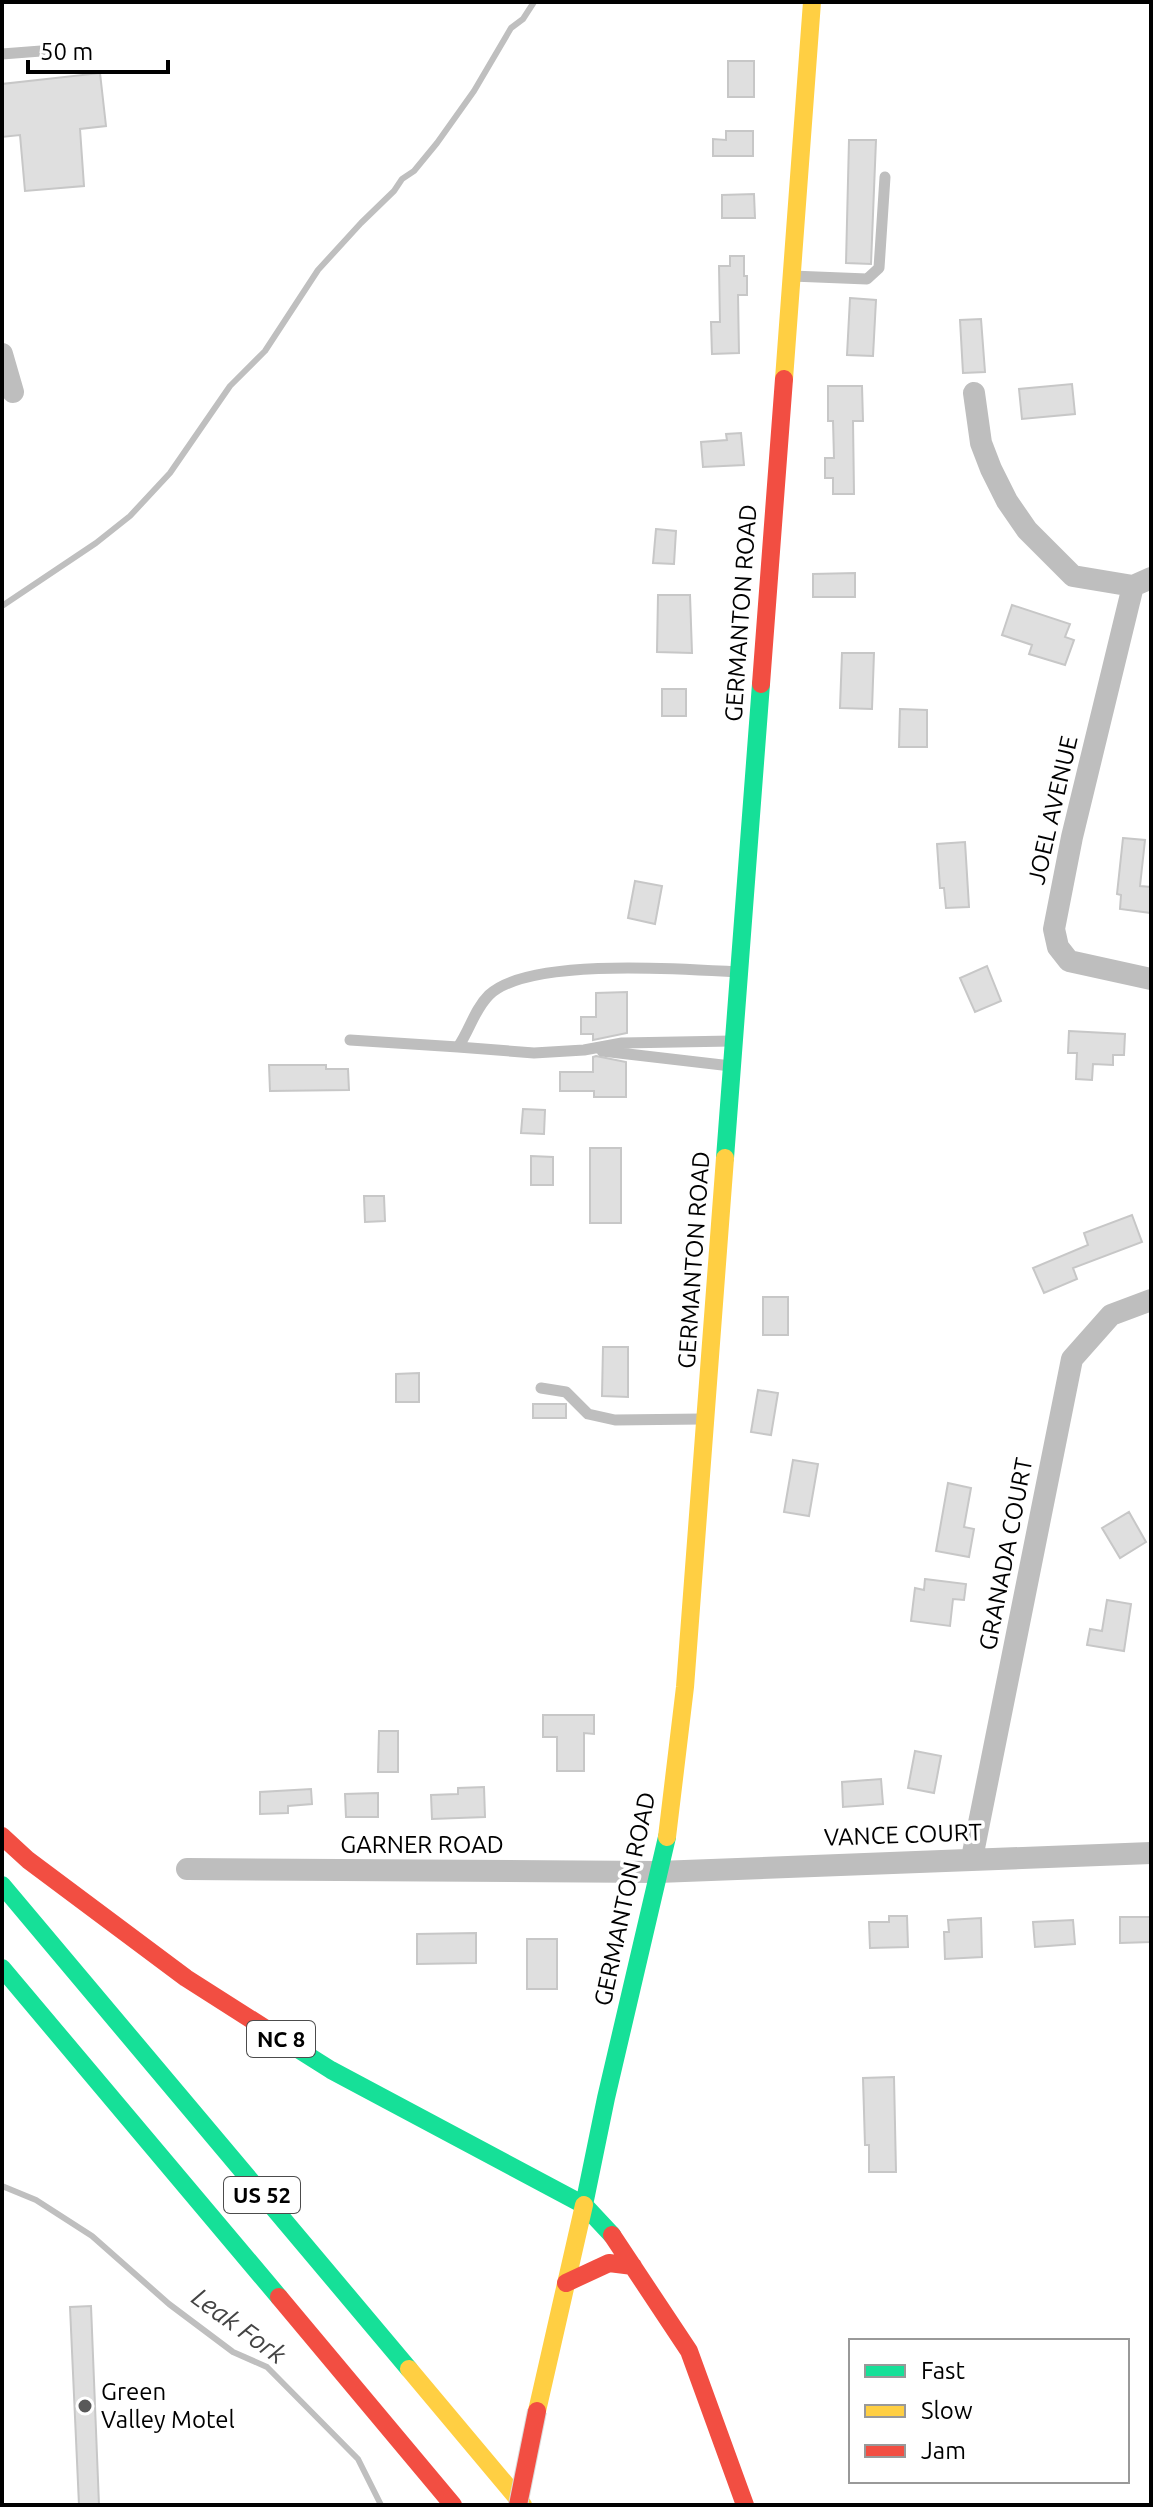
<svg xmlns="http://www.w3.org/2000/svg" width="1153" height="2507" font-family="Ubuntu,sans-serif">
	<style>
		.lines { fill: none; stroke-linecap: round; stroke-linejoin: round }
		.stream { stroke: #bfbfbf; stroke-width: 6 }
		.building { fill: #dfdfdf; stroke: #c7c7c7; stroke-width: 2 }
		.lane { stroke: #bebebe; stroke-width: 11 }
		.street { stroke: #bebebe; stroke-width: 22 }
		.fast { stroke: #16e098; stroke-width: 18 }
		.slow { stroke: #ffcf43; stroke-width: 18 }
		.jam { stroke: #f24e42; stroke-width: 18 }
		.jam-bridge-casing { stroke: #dbdbdb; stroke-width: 20; stroke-linecap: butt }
		.jam-bridge { stroke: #f24e42; stroke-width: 18 }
		.poi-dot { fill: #595959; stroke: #fff; stroke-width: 3 }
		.labels { text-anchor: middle; stroke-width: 7; stroke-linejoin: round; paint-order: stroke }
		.shield { fill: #fff; stroke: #4c4c4c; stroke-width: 2 }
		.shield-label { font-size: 22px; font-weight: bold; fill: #000 }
		.street-label { font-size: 24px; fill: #000; stroke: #fff }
		.poi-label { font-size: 24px; fill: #000; stroke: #fff; text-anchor: start }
		.water-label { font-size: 26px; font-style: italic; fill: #444; stroke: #fff }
	</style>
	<rect width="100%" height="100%" fill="#fff"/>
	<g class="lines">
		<path class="stream" d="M2,606l94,-63 34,-27 40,-43 60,-87 35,-35 53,-81 43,-47 33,-32 8,-12 12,-8 23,-28 37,-52 37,-63 12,-9 11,-17
			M2,2186l34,14 56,36 77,68 64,48 34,15 91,92 23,46"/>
	</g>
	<path class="building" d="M728,61h26v36h-26z
		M100,73l6,53 -26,3 4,57 -59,5 -5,-56 -18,2v-53z
		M726,131h27v25h-40v-17l13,1z
		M849,140h27l-5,124 -25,-1z
		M754,194l1,24h-33v-23z
		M730,256h14v20h3v19h-9l1,58 -27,1 -1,-32h9l-1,-56h11z
		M850,298l26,2 -3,56 -26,-1z
		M981,319l4,53 -22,1 -3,-53z
		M1072,384l3,30 -53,5 -3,-30z
		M828,386h34l1,35h-10l1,73h-21v-16h-8v-20h9l-1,-37h-5z
		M741,433l3,32 -41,2 -2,-25 26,-2 -1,-6z
		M656,529l20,2 -2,33 -21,-1z
		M855,573v24h-42v-23z
		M658,595h32l2,58 -35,-1z
		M1012,605l58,19 -5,13 9,3 -9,25 -36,-11 3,-9 -30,-10z
		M842,653h32l-2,56 -32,-1z
		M662,689h24v27h-24z
		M900,709l27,1v37h-28z
		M1123,838l22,2 -5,46 11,1v26l-31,-4 1,-14 -4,-1z
		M965,842l4,65 -23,1 -2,-20h-4l-3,-44z
		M635,881l27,5 -7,38 -27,-6z
		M987,966l14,35 -26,11 -15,-34z
		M627,992v41l-34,7v-6h-12v-17h15v-24z
		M1069,1031l56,3 -1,21h-11v10l-20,-1 -1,16 -16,-1 1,-26h-9z
		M596,1056l30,6v35h-32v-6h-34v-19h33v-15z
		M269,1065h57v4h22l1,21 -79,1z
		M523,1109l22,1 -1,24 -23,-1z
		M590,1148h31v75h-31z
		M531,1156l22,1v28h-22z
		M364,1196h20l1,25 -20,1z
		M1132,1215l10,27 -69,26 4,11 -33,14 -11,-25 55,-23 -4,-12z
		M763,1297h25v38h-25z
		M603,1347h25v50l-26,-1z
		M419,1373v29h-23v-28z
		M758,1390l20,3 -7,42 -20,-3z
		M533,1404h33v14h-33z
		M793,1460l25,4 -9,52 -25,-4z
		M948,1483l23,5 -7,39 10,2 -5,28 -33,-6z
		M1129,1512l17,30 -26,16 -18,-30z
		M925,1579l41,5 -2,16 -11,-1 -3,27 -39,-5 4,-33 9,2z
		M1107,1600l24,4 -7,47 -37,-6 3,-16 12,2z
		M543,1715h51v19l-10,-1v38h-27v-34h-14z
		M379,1731h19v41h-20z
		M915,1751l26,5 -7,37 -26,-5z
		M881,1779l2,25 -40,3 -1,-25z
		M484,1787l1,30 -53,2 -1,-24 27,-1v-6z
		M311,1789l1,15 -24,2v7l-28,1v-22z
		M378,1793v24h-32l-1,-23z
		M889,1916h18l1,31 -38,1 -1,-26h20z
		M1120,1917h31v25l-31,1z
		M981,1918l1,39 -37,2 -1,-27h5l-1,-12z
		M1073,1920l2,24 -40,3 -2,-25z
		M476,1933v30l-59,1v-30z
		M527,1939h30v50h-30z
		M894,2077l2,95h-27v-27h-4l-2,-67z
		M91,2306l8,199h-20l-9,-198z"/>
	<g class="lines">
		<path class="lane" d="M2,54l39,-3
			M792,276l75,3 12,-11 6,-91
			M350,1040l108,7c12,-17 16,-37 31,-52 39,-38 195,-26 249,-23
			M458,1047l76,6 50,-3 38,-7 110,-2
			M602,1051l129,15
			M541,1388l25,4 22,22 27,6 87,-1"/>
		<path class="street" d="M2,354l11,38
			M974,393l7,50 10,26 16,32 20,29 46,46 60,10 18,-8
			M1133,586l-61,251 -18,92 4,18 11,14 82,18
			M972,1858l100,-499 39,-44 40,-15
			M187,1869l471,3 493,-19"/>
		<path class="fast" d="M725,1158l36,-474
			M2,1885l407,484
			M2,1968l277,329
			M285,2041l46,29 253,135 28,30
			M584,2205l22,-107 61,-261"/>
		<path class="slow" d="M784,379l28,-377
			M667,1837l18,-150 40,-529
			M409,2369l114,136
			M537,2411l47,-206"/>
		<path class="jam" d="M761,684l23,-305
			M2,1836l26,24 158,118 99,63
			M612,2235l77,116 56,154
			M566,2283l43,-20 24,3
			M279,2297l174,208"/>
		<defs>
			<path id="jam-bridge" d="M518,2505l19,-94"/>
		</defs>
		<use href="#jam-bridge" class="jam-bridge-casing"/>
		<use href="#jam-bridge" class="jam-bridge"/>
	</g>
	<circle class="poi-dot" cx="85" cy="2406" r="8"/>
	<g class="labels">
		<g class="shield">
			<rect x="247" y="2021" width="68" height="36" rx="6"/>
			<rect x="224" y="2177" width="76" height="36" rx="6"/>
		</g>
		<g class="shield-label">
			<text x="281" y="2047">NC 8</text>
			<text x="262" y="2203">US 52</text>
		</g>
		<g class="street-label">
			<text transform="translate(741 613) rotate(-86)" y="8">GERMANTON ROAD</text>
			<text transform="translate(1053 810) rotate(-77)" y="8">JOEL AVENUE</text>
			<text transform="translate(694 1260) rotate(-86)" y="8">GERMANTON ROAD</text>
			<text transform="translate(1006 1554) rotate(-79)" y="8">GRANADA COURT</text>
			<text transform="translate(903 1835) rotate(-2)" y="8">VANCE COURT</text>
			<text x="422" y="1853">GARNER ROAD</text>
			<text transform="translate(625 1899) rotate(-78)" y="8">GERMANTON ROAD</text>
		</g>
		<g class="poi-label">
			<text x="101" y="2400">Green<tspan x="101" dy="28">Valley Motel</tspan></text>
		</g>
		<g class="water-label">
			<text transform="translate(239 2326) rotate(36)" y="9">Leak Fork</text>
		</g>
	</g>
	<rect width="1153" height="2507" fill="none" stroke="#000000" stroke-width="8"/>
	<rect x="849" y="2339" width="280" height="144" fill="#ffffff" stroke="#999999" stroke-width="2"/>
	<rect x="865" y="2365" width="40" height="12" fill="#16e098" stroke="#999999" stroke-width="2"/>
	<text x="921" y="2379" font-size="24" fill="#000000">Fast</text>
	<rect x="865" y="2405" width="40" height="12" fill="#ffcf43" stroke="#999999" stroke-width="2"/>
	<text x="921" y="2419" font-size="24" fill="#000000">Slow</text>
	<rect x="865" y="2445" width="40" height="12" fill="#f24e42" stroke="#999999" stroke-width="2"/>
	<text x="921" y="2459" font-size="24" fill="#000000">Jam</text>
	<path d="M28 60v12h140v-12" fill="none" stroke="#000000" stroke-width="4"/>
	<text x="40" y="60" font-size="24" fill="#000000" stroke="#ffffff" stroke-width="6" paint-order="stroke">50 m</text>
</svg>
